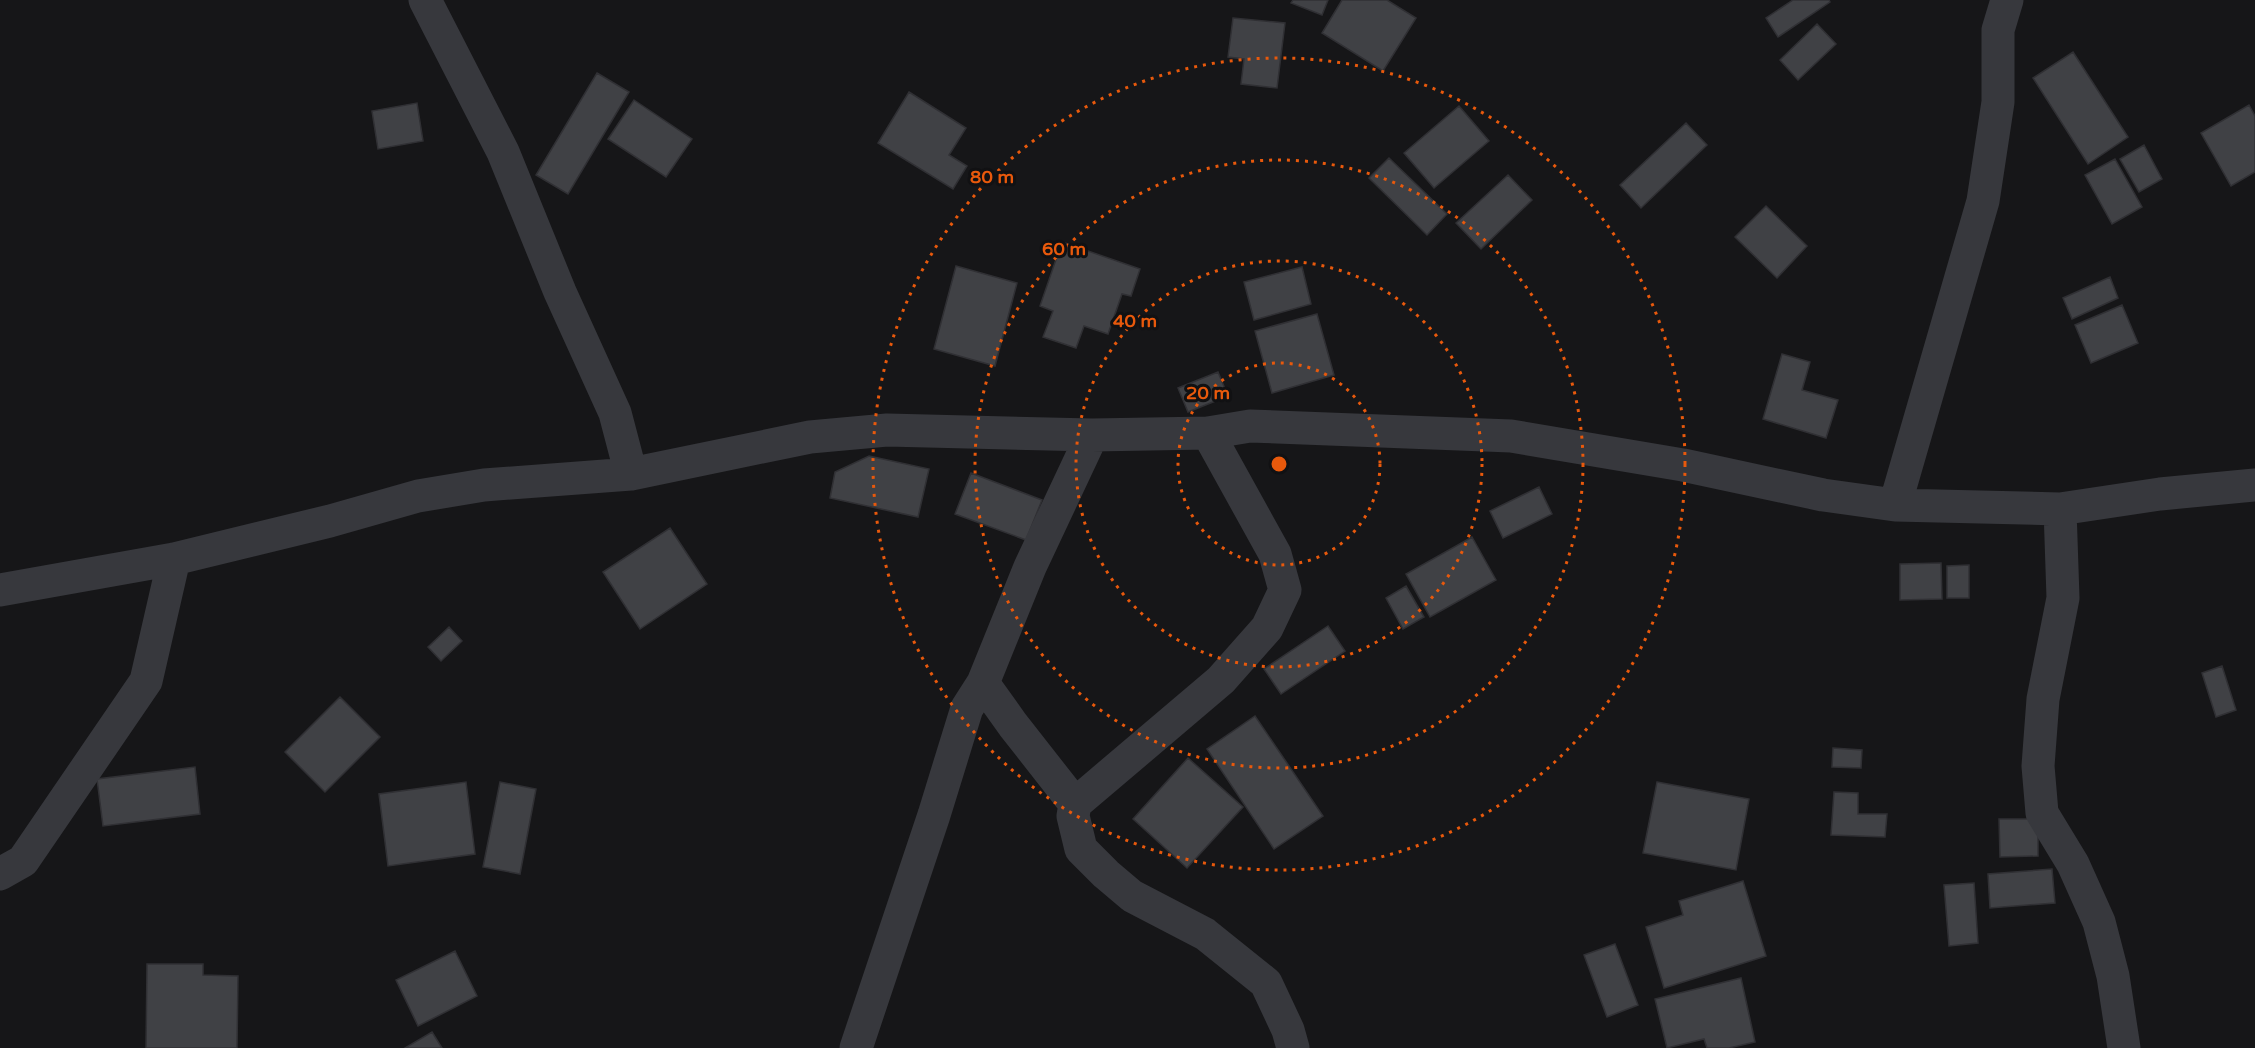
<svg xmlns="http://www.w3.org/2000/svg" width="2255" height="1048" font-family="'Varela Round',sans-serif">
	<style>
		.building { fill: #404145; stroke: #303034; stroke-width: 1.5 }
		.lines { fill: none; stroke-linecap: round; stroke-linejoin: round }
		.street { stroke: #37383d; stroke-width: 33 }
		.ring { fill: none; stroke: #e8590c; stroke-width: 3; stroke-dasharray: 3 6 }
		.centre { fill: #e8590c; stroke: #111113; stroke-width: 3 }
		.ring-label { font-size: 18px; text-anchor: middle; font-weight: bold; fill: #e8590c; stroke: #111113; stroke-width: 6; stroke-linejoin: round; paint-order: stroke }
	</style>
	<rect width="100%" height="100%" fill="#161618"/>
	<path class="building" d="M1293,0h35l-6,15 -31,-12z
		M1342,0h45l29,18 -33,53 -61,-38z
		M1793,0h36l1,2 -52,35 -12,-19z
		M1233,18l52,5 -8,65 -36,-4 3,-25 -16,-2z
		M1817,24l19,20 -38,36 -18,-20z
		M2073,52l55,85 -40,27 -55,-86z
		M597,73l32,19 -61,102 -32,-19z
		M909,92l57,36 -17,27 18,11 -14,23 -75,-46z
		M634,100l58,39 -26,38 -58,-38z
		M417,103l6,38 -45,8 -6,-38z
		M2249,105l6,11v56l-24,14 -30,-53z
		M1459,106l30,35 -55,47 -30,-35z
		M1686,123l21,22 -66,63 -21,-23z
		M2144,145l18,34 -23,13 -19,-33z
		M1389,158l58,56 -20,21 -58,-57z
		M2115,159l27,48 -30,17 -27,-49z
		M1508,175l24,25 -51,49 -25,-26z
		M1766,206l41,40 -30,32 -42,-41z
		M1062,242l78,27 -9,27 -9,-2 -14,40 -24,-8 -8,22 -33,-11 10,-26 -13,-5z
		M956,266l61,17 -22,83 -61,-17z
		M1302,267l9,37 -57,16 -10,-38z
		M2110,277l8,21 -46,21 -9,-21z
		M2122,305l16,38 -47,20 -16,-38z
		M1317,314l17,61 -62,18 -17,-62z
		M1782,354l28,8 -8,28 36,10 -12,38 -63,-19z
		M1218,372l10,24 -40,16 -10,-24z
		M869,456l60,13 -11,48 -88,-19 5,-26z
		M971,473l71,27 -16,40 -71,-26z
		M1539,487l13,27 -49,24 -13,-27z
		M670,528l37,56 -67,45 -37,-57z
		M1472,537l24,43 -66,37 -24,-43z
		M1941,563l1,36 -42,1v-36z
		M1969,565v33h-22v-32z
		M1406,586l18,31 -21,12 -17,-31z
		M1328,626l17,25 -64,43 -17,-25z
		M449,627l13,14 -21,20 -13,-14z
		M2222,666l14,44 -20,7 -14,-44z
		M340,697l40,40 -55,55 -40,-40z
		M1255,716l68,100 -49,33 -67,-100z
		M1833,748l29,2 -1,18 -29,-1z
		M1188,758l55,49 -56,61 -54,-49z
		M195,767l5,47 -97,12 -6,-47z
		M466,782l9,72 -87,12 -9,-72z
		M500,782l36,7 -16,85 -37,-7z
		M1657,782l92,17 -13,71 -93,-17z
		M1834,792l24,1v21h29l-2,23 -54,-2z
		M1999,819h39v37l-38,1z
		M2052,869l3,34 -65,5 -2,-34z
		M1743,881l23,75 -102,32 -18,-61 37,-12 -4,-14z
		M1974,883l4,60 -29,3 -5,-61z
		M1615,944l23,61 -31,12 -23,-62z
		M455,951l22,45 -59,30 -22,-46z
		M147,964h56v11l35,1 -1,72h-91z
		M1741,978l14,64 -26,6h-22l-3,-9 -37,9 -12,-49z
		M432,1032l10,16h-37z"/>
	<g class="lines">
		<path class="street" d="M425,0l78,152 57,140 55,121 16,61
			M1208,433l67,121 10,36 -18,38 -46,52 -146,124 -2,12 8,33 25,25 26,22 73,38 61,49 22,47 5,18
			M1895,505l88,-304 15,-99v-72l9,-30
			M2060,509l3,89 -20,101 -5,67 4,47 31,51 26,58 14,54 11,72
			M0,590l174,-31 156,-38 88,-25 66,-11 147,-11 179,-37 77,-7 205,5 116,-2 42,-7 261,10 172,29 140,30 72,10 165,4 100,-15 95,-9
			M983,683l30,42 62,79
			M0,874l23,-13 123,-180 28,-122
			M856,1048l78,-233 33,-107 16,-25 47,-116 62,-132"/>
	</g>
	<g class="ring">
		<circle cx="1279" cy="464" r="101"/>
		<circle cx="1279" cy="464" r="203"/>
		<circle cx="1279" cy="464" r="304"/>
		<circle cx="1279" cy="464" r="406"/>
	</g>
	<circle cx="1279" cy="464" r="9" class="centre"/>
	<g class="ring-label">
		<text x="992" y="183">80 m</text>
		<text x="1064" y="255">60 m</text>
		<text x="1135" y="327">40 m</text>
		<text x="1208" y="399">20 m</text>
	</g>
</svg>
